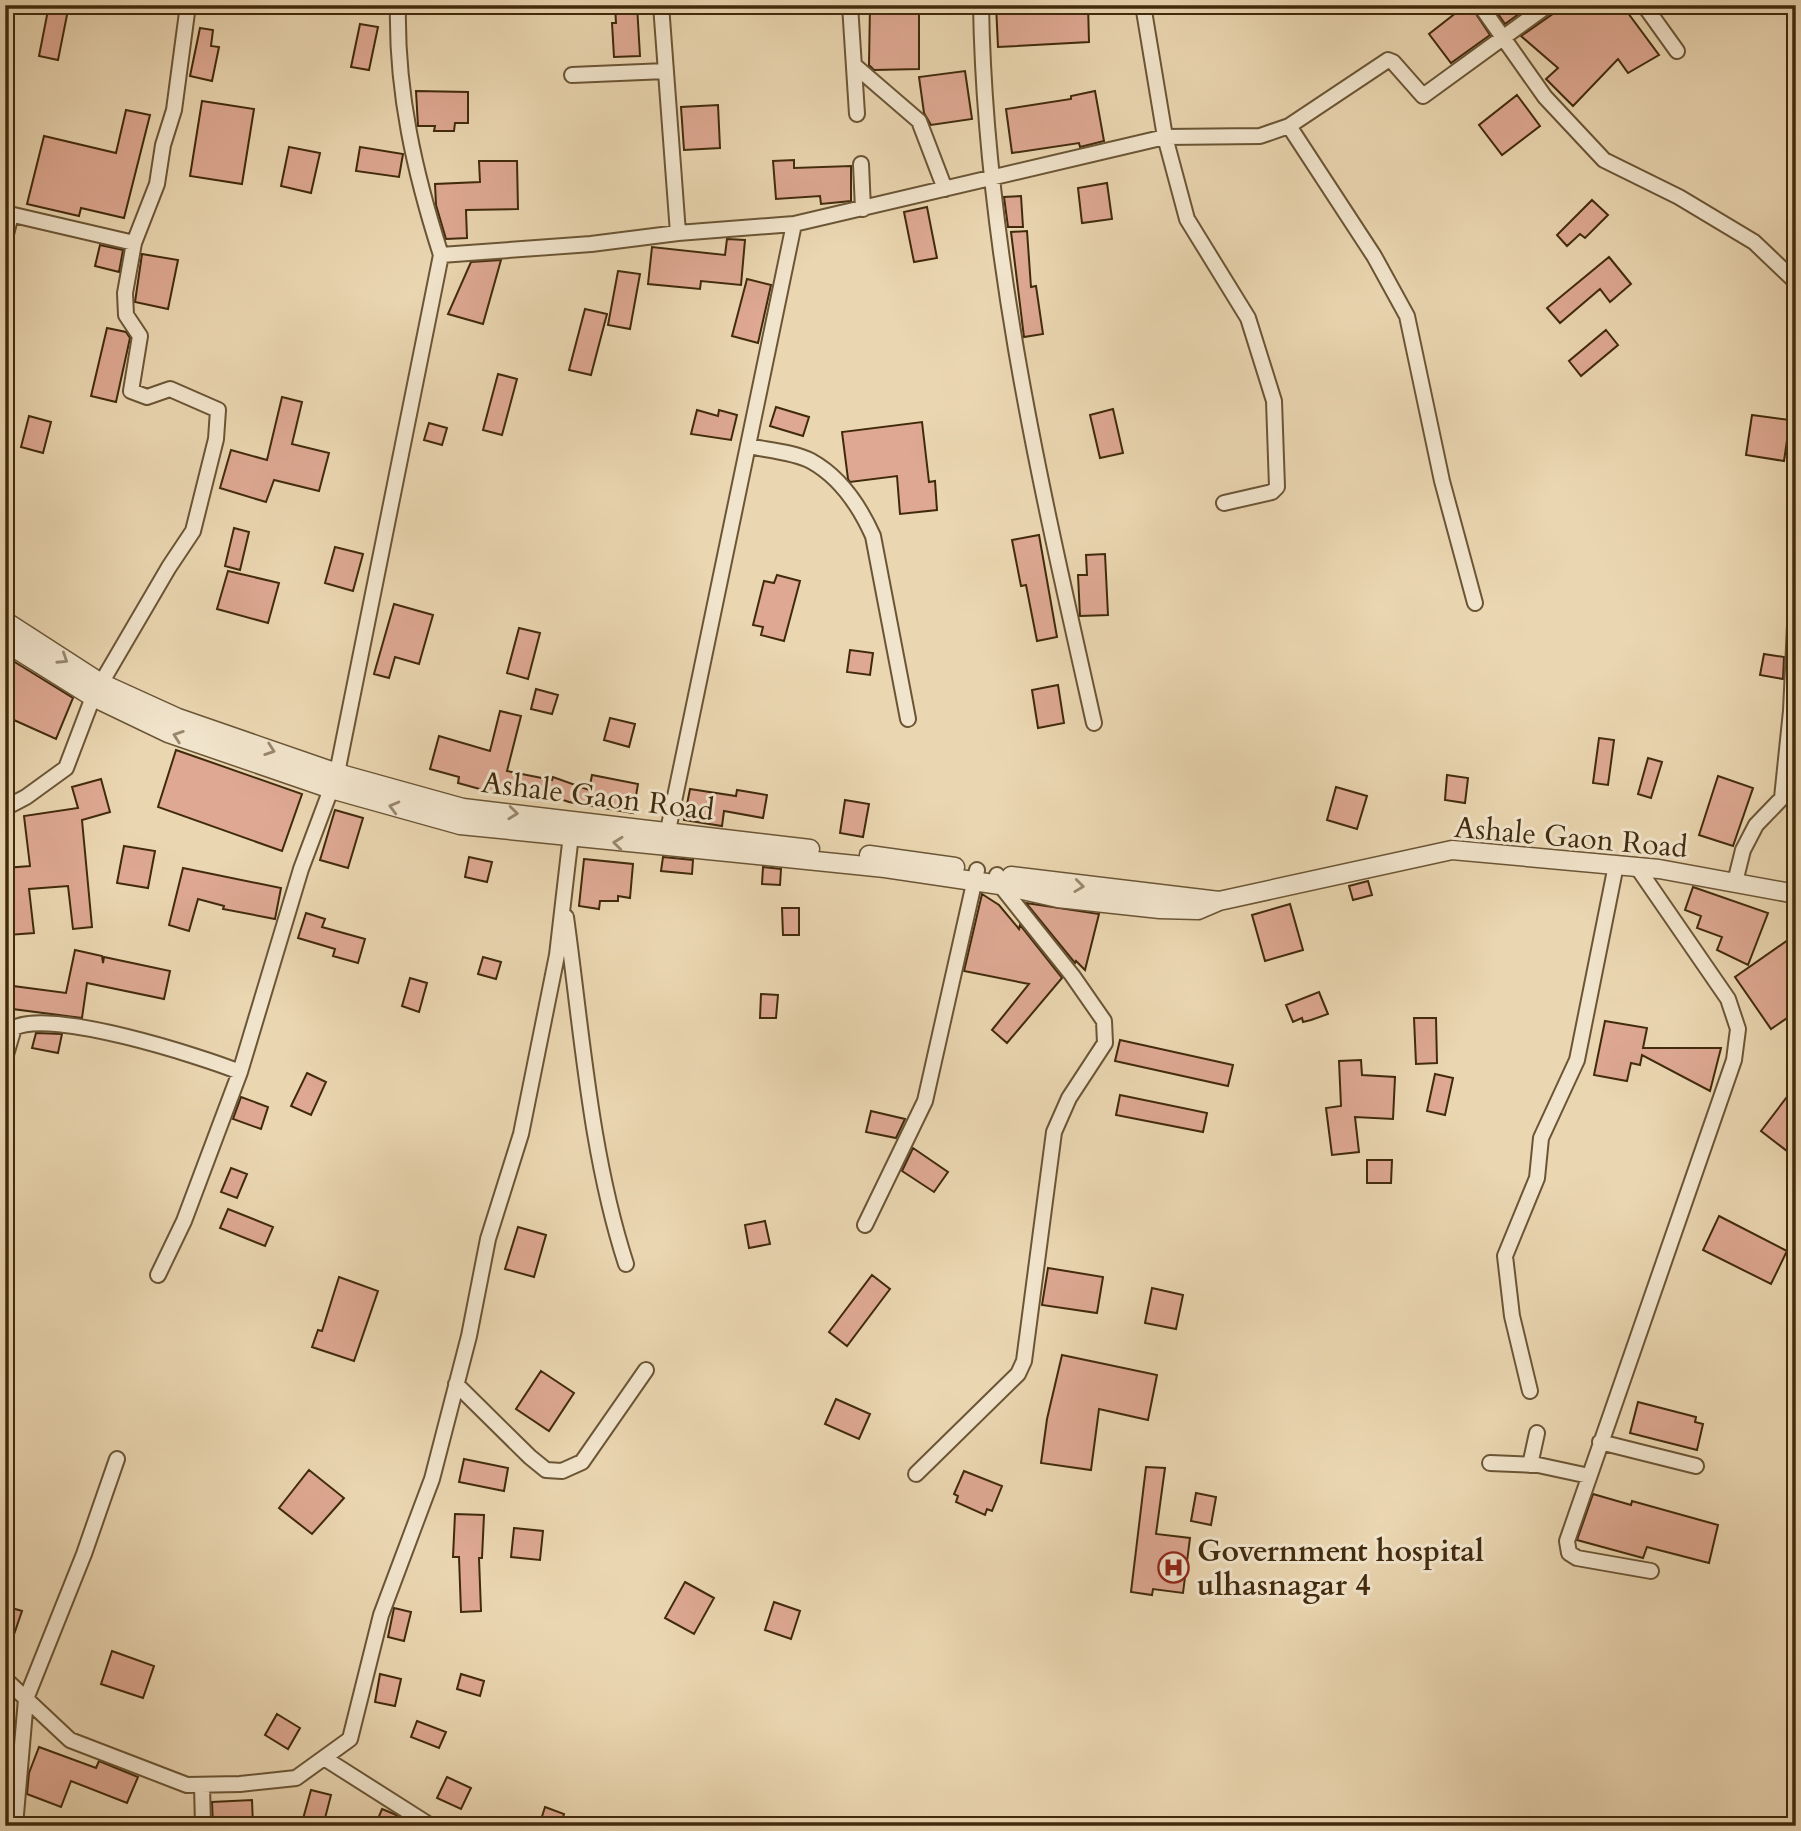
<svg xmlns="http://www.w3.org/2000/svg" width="1801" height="1831" font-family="Cardo,serif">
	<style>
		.building { fill: #dea892; stroke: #412a0c; stroke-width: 2 }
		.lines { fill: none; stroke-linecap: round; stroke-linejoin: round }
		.minor-casing { stroke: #6b5535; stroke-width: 18 }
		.tertiary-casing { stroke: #6b5535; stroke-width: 21 }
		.minor { stroke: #f1e4cc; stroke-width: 14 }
		.tertiary { stroke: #f1e4cc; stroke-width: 18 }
		.oneway { stroke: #99876c }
		.labels { text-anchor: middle; stroke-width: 6; stroke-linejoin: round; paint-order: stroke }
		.street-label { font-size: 30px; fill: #412a0c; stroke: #f1e4cc }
		.poi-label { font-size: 30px; font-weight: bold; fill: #412a0c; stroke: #f1e4cc; text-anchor: start }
	</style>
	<rect width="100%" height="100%" fill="#ead6b1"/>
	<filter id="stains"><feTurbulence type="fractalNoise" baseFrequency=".00286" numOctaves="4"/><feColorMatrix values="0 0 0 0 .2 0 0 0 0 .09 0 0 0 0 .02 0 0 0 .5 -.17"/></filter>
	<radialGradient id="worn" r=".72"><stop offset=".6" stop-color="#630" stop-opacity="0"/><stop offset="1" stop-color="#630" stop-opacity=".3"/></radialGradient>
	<path class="building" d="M49,5h20l-11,55 -19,-4z
		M615,5h22l3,51 -26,1 -2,-34h4z
		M870,5h49v64l-45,1 -5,-5z
		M996,5h92l1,37 -91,5z
		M1466,5h4l20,30 -39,28 -22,-29z
		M1492,5h39l-26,19z
		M1557,5h65l37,50 -31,18 -10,-14 -45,47 -27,-27 12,-11 -37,-32 33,-23z
		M360,24l18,3 -9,43 -18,-3z
		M200,28l13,2 -2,16 8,1 -7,34 -22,-5z
		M965,71l7,48 -41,6 -7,-12 -5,-36z
		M416,91l52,1v31h-13l-1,8h-20l1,-5h-17z
		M1095,91l9,50 -24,6 -1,-4 -67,10 -6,-44 65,-10v-3z
		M1517,95l23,31 -38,29 -23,-30z
		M202,101l52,8 -12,75 -52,-8z
		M718,105l2,43 -36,2 -3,-43z
		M126,110l24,5 -26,103 -43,-10 -2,8 -52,-12 17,-68 72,17z
		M289,147l31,6 -9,40 -30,-7z
		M360,147l43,7 -4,23 -43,-6z
		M794,160v8l57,-2v35l-30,3 -1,-8 -44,3 -3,-38z
		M479,161h38l1,48 -52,1 1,28 -21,1 -10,-34 -1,-21 45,-2z
		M1107,183l5,36 -30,4 -4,-35z
		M1021,196l2,31h-15l-4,-30z
		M1592,200l16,15 -23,23 -5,-4 -13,12 -10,-11z
		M927,207l10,51 -23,4 -10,-50z
		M1027,231l4,56 5,-1 7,48 -19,3 -13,-105z
		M727,239l18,1 -4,45 -40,-4 -1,8 -52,-5 4,-37 73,8z
		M100,245l23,5 -4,22 -24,-6z
		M142,254l36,6 -10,49 -33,-7z
		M1609,257l22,27 -21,18 -10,-13 -40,34 -13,-15z
		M501,260l-18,64 -35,-10 23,-52z
		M618,271l22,3 -10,55 -22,-4z
		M747,279l24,6 -13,58 -26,-7z
		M585,309l22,5 -16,61 -22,-5z
		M107,328l19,4 4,6 -14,64 -25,-6z
		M1606,330l12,15 -37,31 -12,-15z
		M498,374l19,5 -15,56 -19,-5z
		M282,397l20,5 -10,42 37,9 -10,38 -45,-11 -8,22 -46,-14 11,-38 36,10z
		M776,407l33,10 -6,19 -33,-10z
		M1113,409l10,44 -23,5 -10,-43z
		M697,410l21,6 1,-6 18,5 -6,25 -40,-6z
		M1752,415l38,5 -6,41 -38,-6z
		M29,416l22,6 -8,31 -22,-6z
		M922,422l7,60 6,-1 2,29 -37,4 -3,-38 -47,6 -2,-3 -6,-47z
		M429,423l18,5 -5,17 -18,-5z
		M234,528l15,4 -9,38 -15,-4z
		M1039,535l18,102 -20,4 -11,-56 -5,1 -9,-46z
		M335,547l28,7 -10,37 -28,-8z
		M1105,554l3,61 -28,1 -2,-41h9l-1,-20z
		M228,571l51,12 -11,40 -51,-14z
		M777,575l23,6 -16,60 -23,-6 2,-8 -10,-2 11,-44 10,2z
		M394,604l39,11 -14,49 -24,-7 -6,21 -15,-4z
		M519,628l21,5 -12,46 -21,-6z
		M850,650l23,3 -3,22 -23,-3z
		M1764,654l20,3 -1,22 -23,-4z
		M5,656l68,42 -17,41 -51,-23z
		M1058,685l6,38 -26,5 -6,-38z
		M536,689l22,6 -6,19 -21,-5z
		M500,711l21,5 -14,55 45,9 1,-3 36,13 3,-15 46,9 -5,29 -64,-11 -26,-9 -2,8 -54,-10 -29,-8 1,-6 -29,-8 9,-33 51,15z
		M610,718l25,6 -6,23 -25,-7z
		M1599,738l15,2 -6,45 -15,-2z
		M176,750l126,44 -20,57 -124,-44z
		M1648,758l14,4 -11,36 -13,-4z
		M1447,775l21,3 -3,25 -20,-3z
		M1718,776l35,12 -20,58 -34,-11z
		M101,779l9,33 -28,8 10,107 -19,2 -5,-43 -39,3 5,44 -26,2 -3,-67 25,-2 -6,-50 54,-8 -6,-21z
		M1336,787l31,9 -10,33 -30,-9z
		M690,789l46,7 1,-6 30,5 -4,23 -39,-7 -2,15 -38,-6z
		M845,800l24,4 -6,33 -23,-4z
		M335,810l28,8 -15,50 -28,-8z
		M124,846l31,5 -7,37 -31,-5z
		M469,857l23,5 -5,20 -22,-5z
		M663,857l30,3 -1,14 -31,-3z
		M584,859l49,5 -3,34 -12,-2v5h-18l-1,8 -20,-3z
		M763,867l18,2 -1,16 -18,-1z
		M183,868l98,20 -6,31 -52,-10 1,-3 -26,-7 -9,32 -20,-6z
		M1368,881l4,14 -19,5 -4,-14z
		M1693,887l75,26 -20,52 -31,-15 5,-13 -25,-9 4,-12 -16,-6z
		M982,894l17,11 20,24 1,-4 42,53 -55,65 -15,-13 37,-46 -65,-13z
		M1026,903l73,11 -14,56 -9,-9 -1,2z
		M1290,904l13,46 -38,11 -13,-46z
		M782,908h17v27h-16z
		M306,913l19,6 -3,8 43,12 -7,24 -25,-7 2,-7 -37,-11z
		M1788,940l8,12v60l-25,17 -36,-52z
		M75,950l27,6 1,7 1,-6 66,14 -6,28 -77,-16 -5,35 -77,-10v-23l61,8z
		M483,957l18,5 -5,17 -18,-5z
		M410,978l17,5 -8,29 -17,-6z
		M1319,992l9,22 -17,6 -8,2 -1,-4 -9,4 -7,-17z
		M761,994l17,1 -2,23h-16z
		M1414,1018h22l1,45 -21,1z
		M1605,1021l42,7 -4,20h78l-11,43 -68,-36 -2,10 -9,-2 -4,18 -33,-6z
		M36,1033l26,1 -4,19 -26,-5z
		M1120,1040l113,25 -5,21 -113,-25z
		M1361,1060l1,15 33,2 -2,42 -38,-2 4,35 -27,3 -6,-47 15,-2 -2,-45z
		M307,1073l19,9 -15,33 -20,-9z
		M1435,1074l18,4 -8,37 -18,-4z
		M1796,1085v73l-35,-27z
		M1120,1095l87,18 -4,19 -87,-17z
		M241,1097l27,10 -7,22 -28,-10z
		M871,1111l34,8 -9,19 -30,-6z
		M913,1148l35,24 -14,20 -32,-21z
		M1367,1160h25l-1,23h-24z
		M231,1168l16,6 -10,24 -16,-6z
		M228,1209l45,18 -8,19 -45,-18z
		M1719,1216l68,35 -16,33 -68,-34z
		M765,1221l5,23 -21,4 -4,-23z
		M518,1227l28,8 -12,42 -29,-8z
		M1048,1268l55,9 -6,36 -55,-8z
		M872,1275l18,14 -43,57 -18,-14z
		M339,1277l39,14 -24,70 -42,-14 6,-17 4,1z
		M1152,1288l31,7 -7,34 -31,-6z
		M1062,1355l95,20 -9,45 -49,-11 -8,61 -50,-7 6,-44z
		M541,1371l33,22 -25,38 -33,-22z
		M836,1399l34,15 -11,25 -34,-15z
		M1638,1402l58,15 -1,5 8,2 -6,26 -67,-17z
		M464,1459l44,9 -4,23 -45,-9z
		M1146,1467l19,1 -9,66 34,4 -7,55 -30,-4 -1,6 -21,-3z
		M309,1470l35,28 -32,36 -33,-26z
		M964,1471l38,15 -10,25 -5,-2 -2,6 -29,-13 2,-6 -4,-2z
		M1196,1493l20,4 -5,28 -20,-4z
		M1593,1494l38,11 1,-4 86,24 -9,38 -62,-16 -4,11 -66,-18z
		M455,1514l29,1 -2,43h-3l2,53 -20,1 -2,-55h-6z
		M514,1528l29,3 -3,29 -29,-3z
		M685,1582l29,16 -20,36 -29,-16z
		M774,1602l26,9 -9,28 -26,-9z
		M5,1606l17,5 -14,41h-3z
		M394,1608l17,4 -7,29 -16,-4z
		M112,1651l42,15 -11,32 -42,-14z
		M380,1674l21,5 -6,27 -20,-4z
		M461,1674l23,7 -4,15 -23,-7z
		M277,1714l23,14 -12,21 -23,-14z
		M417,1721l29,11 -7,16 -28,-11z
		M39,1747l57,21 3,-7 39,16 -11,26 -56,-22 -10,26 -34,-13 2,-21z
		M447,1777l24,11 -10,21 -24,-11z
		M311,1790l20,5 -8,31h-22z
		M252,1800l1,26h-40l-1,-24z
		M545,1807l19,7 -4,12h-21z
		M382,1809l12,5 19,12h-38z"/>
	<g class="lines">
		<defs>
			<path id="minor" d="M398,5c-2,87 17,169 43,250
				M661,5l17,228 116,-9 -128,616
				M850,5l7,109
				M981,5c4,244 60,482 113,718
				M1143,5l22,132 22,82 61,99 26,83 3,86 -5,5 -48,11
				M1480,5l65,92 59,63 75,37 75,45 42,40
				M1644,5l33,46
				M854,65l65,56 26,68
				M572,75l94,-4
				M1289,126l85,130 33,60 35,165 33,122
				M861,164l2,45
				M5,213l129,30
				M794,224l371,-87 95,-1 29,-10 99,-66 5,2 30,34 125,-91
				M5,238l6,-23
				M748,446c19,4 46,6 63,15 29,16 49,46 62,75l35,183
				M5,808l21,-11 40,-29 27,-71 76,-130 24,-36 23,-92 2,-29 -48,-21 -23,8 -16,-6 9,-55 -14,-21 -1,-22 9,-50 23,-59 6,-39 11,-35 14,-105
				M1637,867l91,132 10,30 -4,31 -167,481 2,12 8,5 74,13
				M1735,882l8,-32 13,-25 26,-27 9,-87 5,-107
				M566,917c16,115 24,236 60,347
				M5,1058l9,-30c36,-20 186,28 226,44
				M865,1225l60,-124 52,-231
				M158,1275l26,-54 56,-149 61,-203 36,-96 104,-518 150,-11 87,-11
				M456,1384l74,73 16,13 16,1 20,-9 64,-92
				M1530,1391l-18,-75 -7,-60 32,-78 4,-40 36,-78 39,-195
				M1600,1442l96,24
				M1490,1463l48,2 51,11
				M1530,1465l7,-32
				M916,1474l102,-100 6,-13 30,-229 15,-34 36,-55 -1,-22 -32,-46 -72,-90 -3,-10
				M5,1679l65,61 117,45 53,-1 56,-6 54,-39 31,-124 51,-136 37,-143 19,-97 33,-105 36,-179 15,-129
				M324,1758l107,68
				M202,1785l1,41
				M15,1826l11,-127 58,-145 33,-95"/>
			<path id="tertiary" d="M5,621l96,62 77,35 159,55 126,35 347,41
				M5,642l88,55 75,36 163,56 129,36 425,43 115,17 58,13 102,11 38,1 21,-9 233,-51 207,19 137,25
				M869,855l86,12
				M1011,876l208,25"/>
		</defs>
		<use href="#minor" class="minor-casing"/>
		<use href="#tertiary" class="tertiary-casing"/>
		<use href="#minor" class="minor"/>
		<use href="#tertiary" class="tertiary"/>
	</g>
	<defs><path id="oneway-chevron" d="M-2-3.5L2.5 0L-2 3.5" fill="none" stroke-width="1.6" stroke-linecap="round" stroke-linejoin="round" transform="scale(1.75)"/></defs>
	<g class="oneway">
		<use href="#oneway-chevron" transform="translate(63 659) rotate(33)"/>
		<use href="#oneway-chevron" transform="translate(178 736) rotate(-161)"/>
		<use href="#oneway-chevron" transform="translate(270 750) rotate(19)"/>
		<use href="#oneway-chevron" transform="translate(394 807) rotate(-165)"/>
		<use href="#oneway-chevron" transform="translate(513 813) rotate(6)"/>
		<use href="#oneway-chevron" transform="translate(618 843) rotate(-174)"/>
		<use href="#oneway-chevron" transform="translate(1079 886) rotate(7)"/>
	</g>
	<defs>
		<symbol id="hospital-ring" viewBox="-11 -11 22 22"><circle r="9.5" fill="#f1e4cc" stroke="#8f2418" stroke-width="1.5"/><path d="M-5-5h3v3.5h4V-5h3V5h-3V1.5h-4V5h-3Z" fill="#8f2418"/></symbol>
	</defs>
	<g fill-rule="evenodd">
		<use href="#hospital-ring" x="1156" y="1550" width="35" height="35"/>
	</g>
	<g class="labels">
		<g class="street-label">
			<text transform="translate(598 796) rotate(7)" y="10">Ashale Gaon Road</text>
			<text transform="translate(1571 837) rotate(5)" y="10">Ashale Gaon Road</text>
		</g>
		<g class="poi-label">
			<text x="1197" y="1561">Government hospital<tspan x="1197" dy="34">ulhasnagar 4</tspan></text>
		</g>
	</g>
	<rect width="1801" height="1831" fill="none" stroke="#ead6b1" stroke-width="28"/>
	<rect x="7" y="7" width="1787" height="1817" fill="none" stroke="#412a0c" stroke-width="3.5"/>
	<rect x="14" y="14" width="1773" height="1803" fill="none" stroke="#412a0c" stroke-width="2"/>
	<rect width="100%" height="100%" filter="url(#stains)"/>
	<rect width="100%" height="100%" fill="url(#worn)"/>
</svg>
